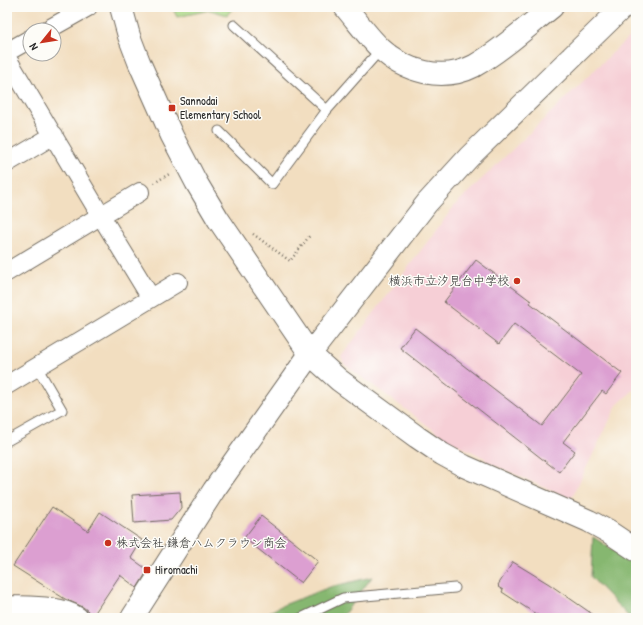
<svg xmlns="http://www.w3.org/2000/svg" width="643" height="625" font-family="'Patrick Hand','Klee One',sans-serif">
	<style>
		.built { fill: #f6cfd6 }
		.green { fill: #a9d682; stroke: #6a8056 }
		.forest { fill: #86b770; stroke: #58714e }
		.building { fill: #dc9fd1 }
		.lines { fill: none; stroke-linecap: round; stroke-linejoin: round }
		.lane-casing { stroke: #716a5f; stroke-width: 11 }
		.street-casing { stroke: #716a5f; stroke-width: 20 }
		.secondary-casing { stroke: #716a5f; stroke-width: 24 }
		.path { stroke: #716a5f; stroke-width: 2.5; stroke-dasharray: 1 3; stroke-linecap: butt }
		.lane { stroke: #fff; stroke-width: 9 }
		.street { stroke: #fff; stroke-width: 18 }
		.secondary { stroke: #fff; stroke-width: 22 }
		.poi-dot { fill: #c8321e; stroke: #fdfcf7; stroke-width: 1.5 }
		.labels { text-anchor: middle; stroke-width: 3; stroke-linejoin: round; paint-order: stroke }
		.poi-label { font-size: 12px; fill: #2b2b2b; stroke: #fdfcf7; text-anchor: start }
	</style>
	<rect width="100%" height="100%" fill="#fdfcf7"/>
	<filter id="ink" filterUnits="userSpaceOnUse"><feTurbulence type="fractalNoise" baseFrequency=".025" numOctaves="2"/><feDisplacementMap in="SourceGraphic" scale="8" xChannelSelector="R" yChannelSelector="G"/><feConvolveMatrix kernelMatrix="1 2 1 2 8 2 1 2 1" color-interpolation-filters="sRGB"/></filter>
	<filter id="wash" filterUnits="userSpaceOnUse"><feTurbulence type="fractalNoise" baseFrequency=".012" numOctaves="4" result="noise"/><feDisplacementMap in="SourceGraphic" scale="16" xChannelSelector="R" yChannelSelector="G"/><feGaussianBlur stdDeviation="0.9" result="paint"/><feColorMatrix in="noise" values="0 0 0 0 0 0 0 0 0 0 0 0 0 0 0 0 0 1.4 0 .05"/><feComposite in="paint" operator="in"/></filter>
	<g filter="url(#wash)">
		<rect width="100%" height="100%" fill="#f2dec0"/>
		<path class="built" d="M636,30v358l-19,17 -46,94 -86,-38v-3l-39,-19 -102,-75 -3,-7 114,-152z"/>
		<path class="green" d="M172,7h62l-7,8 -17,-5 -33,7z"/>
		<path class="forest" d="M593,537l43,28v53h-6l-39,-41z
			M372,577l-31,41h-83l23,-12 49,-19z"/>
		<g id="blocks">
			<path class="building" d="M476,260l55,41 -1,2 92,70 -16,21 -4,-3 -39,51 12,9 -16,21 -159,-124 15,-20 127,98 39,-51 -67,-51 -15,20 -55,-42z
				M180,492l1,16 -10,12 -37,3 -2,-28z
				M52,507l36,24 12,-19 42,28 -11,18 17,12 -11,18 -17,-13 -28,42 -3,-2 -1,-4 -5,-4 -18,-8 -52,-33z
				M261,516l57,45 -17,22 -57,-45z
				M513,562l36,22 49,34h-56l-40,-26 1,-2 -5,-3 1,-1 -1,-1z"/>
		</g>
	</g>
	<g filter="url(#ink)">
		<use href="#blocks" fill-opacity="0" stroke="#716a5f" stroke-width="1"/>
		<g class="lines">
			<defs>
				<path id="lane" d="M234,25l93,85
					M219,131l53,53 55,-74 54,-61
					M7,441l55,-31 -25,-43
					M301,618l42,-20 112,-10"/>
				<path id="street" d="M47,30l41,-23
					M7,52l23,-13
					M7,58l94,158 50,82
					M7,163l47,-28
					M7,272l133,-80
					M7,385l171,-103"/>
				<path id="secondary" d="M121,7l8,29 10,26 33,74 24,46 22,37 92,135 29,26 78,57 25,17 22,12 125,55 20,11 27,18
					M345,7c12,14 23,30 36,42 24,23 62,33 93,17 27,-15 54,-40 78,-59
					M7,607c20,1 54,-1 70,11
					M132,618l82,-128 96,-136 117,-151 42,-46 154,-150"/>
			</defs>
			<use href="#lane" class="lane-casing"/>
			<use href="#street" class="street-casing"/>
			<use href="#secondary" class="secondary-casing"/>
			<path class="path" d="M154,183l17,-10
				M253,234l37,27 21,-27"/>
			<use href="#lane" class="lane"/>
			<use href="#street" class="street"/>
			<use href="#secondary" class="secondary"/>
		</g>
	</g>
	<g class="poi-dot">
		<rect x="168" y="104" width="8" height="8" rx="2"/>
		<circle cx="517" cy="281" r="4"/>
		<circle cx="108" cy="543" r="4"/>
		<rect x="143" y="566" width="8" height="8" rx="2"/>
	</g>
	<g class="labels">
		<g class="poi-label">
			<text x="180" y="105">Sannodai<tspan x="180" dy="14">Elementary School</tspan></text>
			<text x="509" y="285" text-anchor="end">横浜市立汐見台中学校</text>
			<text x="116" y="547">株式会社 鎌倉ハムクラウン商会</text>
			<text x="155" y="574">Hiromachi</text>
		</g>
	</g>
	<rect width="643" height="625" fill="none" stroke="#fdfcf7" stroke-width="24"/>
	<g transform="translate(42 42) rotate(240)"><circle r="19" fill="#fdfcf7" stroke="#a9a8a5"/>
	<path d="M0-3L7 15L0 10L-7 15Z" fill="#c8321e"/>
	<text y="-6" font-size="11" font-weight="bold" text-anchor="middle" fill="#2b2b2b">N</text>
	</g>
</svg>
